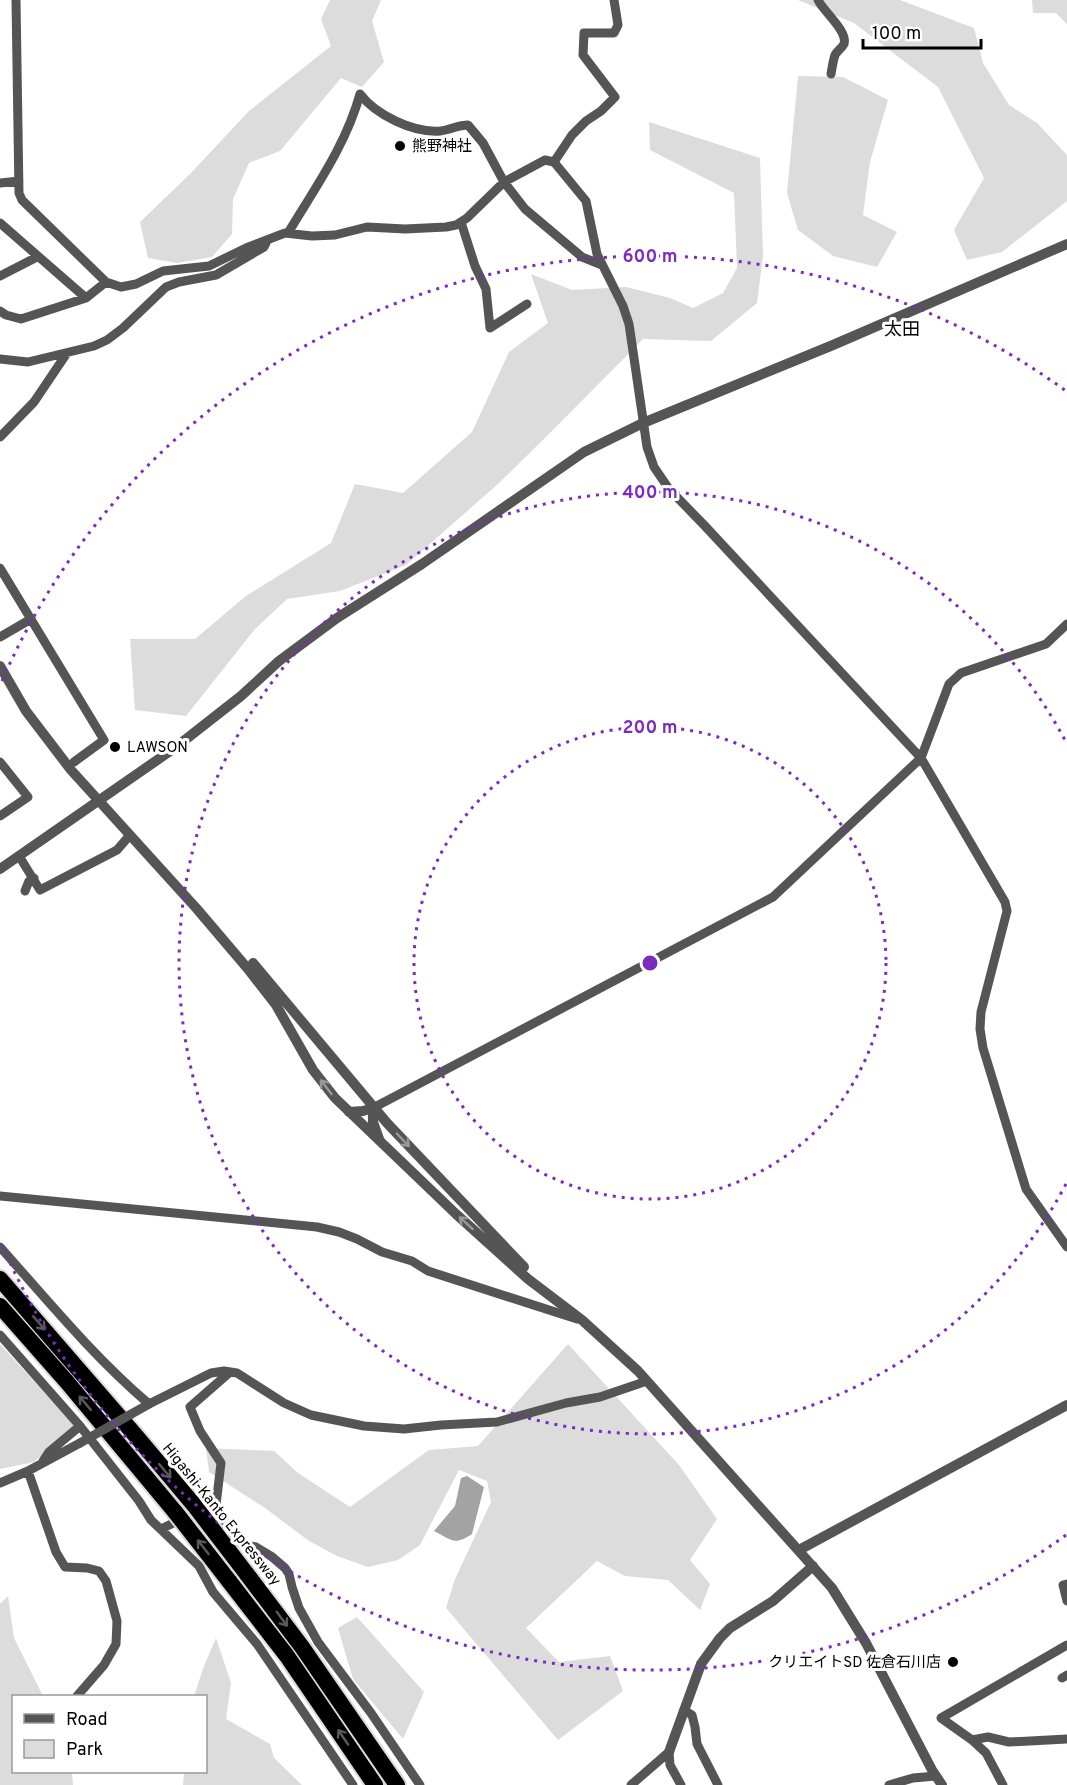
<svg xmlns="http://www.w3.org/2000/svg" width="1067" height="1785" font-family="Overpass,'Noto Sans JP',sans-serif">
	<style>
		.green { fill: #dcdcdc }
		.water { fill: #a3a3a3 }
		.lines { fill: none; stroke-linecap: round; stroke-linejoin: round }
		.motorway-casing { stroke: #dbdbdb; stroke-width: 20 }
		.minor { stroke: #555; stroke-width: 9 }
		.tertiary { stroke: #555; stroke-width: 10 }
		.motorway { stroke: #000; stroke-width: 16 }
		.motorway-bridge-casing { stroke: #dbdbdb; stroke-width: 20; stroke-linecap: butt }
		.minor-bridge { stroke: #555; stroke-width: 9 }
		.motorway-bridge { stroke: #000; stroke-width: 16 }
		.oneway { stroke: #999 }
		.oneway2 { stroke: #595959 }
		.ring { fill: none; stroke: #7b2cbf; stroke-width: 3; stroke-dasharray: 3 6 }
		.poi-dot { fill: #000; stroke: #fff; stroke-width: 2 }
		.labels { text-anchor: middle; stroke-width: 6; stroke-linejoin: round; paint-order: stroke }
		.poi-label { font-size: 15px; fill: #000; stroke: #fff; text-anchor: start }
		.street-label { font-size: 15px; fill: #000; stroke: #fff }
		.quarter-label { font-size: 18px; fill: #000; stroke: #fff }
		.centre { fill: #7b2cbf; stroke: #fff; stroke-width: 3 }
		.ring-label { font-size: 18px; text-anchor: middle; font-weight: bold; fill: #7b2cbf; stroke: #fff; stroke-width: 6; stroke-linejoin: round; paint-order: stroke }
	</style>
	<rect width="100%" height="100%" fill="#fff"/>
	<path class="green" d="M330,0h51l-9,21 12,41 -22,25 -21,-9 -61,73 -31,12 -16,36 -1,35 -20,23 -35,6 -29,-5 -8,-36 50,-48 59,-63 82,-65 -10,-27z
		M798,0h102l74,28 9,35 26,42 28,18 30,32v46l-65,51 -35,8 -13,-30 30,-52 -46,-91 -84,-64z
		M1032,0h35v24l-11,-11h-23z
		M798,76l45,1 45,23 -18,62 -7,53 34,17 -20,35 -44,-11 -35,-26 -11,-37z
		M649,122l111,36 3,98 -6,47 -46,38 -68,-2 -92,93 -52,51 -93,82 -66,26 -53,8 -32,30 -69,87 -51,-6 -5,-71h65l51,-43 85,-53 24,-59 48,9 69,-61 37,-80 39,-29 -17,-49 41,16 54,-3 44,11 23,10 30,-15 14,-25 -3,-75 -84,-43z
		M0,1344l75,82 -41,36 -34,7z
		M568,1344l111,121 38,54 -27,41 20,24 -10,26 -32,-30 -43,-4 -28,-15 -71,67 33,34 51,-6 13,35 -65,49 -112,-132 9,-29 36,-77 -4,-21 -28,-11 -39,75 -22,15 -30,7 -31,-11 -28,-15 -44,-33 -56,-36 -3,-24 68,3 24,22 52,34 79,-57 49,-4z
		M8,1596l6,42 29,58h-29v76h58l1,13h-73v-181z
		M357,1617l67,75 -21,47 -50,-60 -15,-51z
		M216,1638l15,45 -5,36 44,25 4,14 28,27h-119l1,-13h22v-76h-12l10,-30z"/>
	<path class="water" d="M467,1476l17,11 -12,47c-18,12 -20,6 -38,-3l21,-25 6,-28z"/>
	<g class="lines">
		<defs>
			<path id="motorway" d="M0,1279l136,157 58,69
				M0,1306l67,76 109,131
				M246,1573l56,74 95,138
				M229,1581l58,75 88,129"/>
		</defs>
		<use href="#motorway" class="motorway-casing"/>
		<path class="minor" d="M16,0l3,193 3,7 84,82 15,5 15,-3 27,-13 46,-5 37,-18 39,-15 27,3 23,-1 32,-8 38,2 41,-2 10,-2 11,-7 37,-36 41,-22 9,2
			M614,0l4,25 -4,8h-30l-1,22 32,42 -14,14 -15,10 -14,14 -18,27 32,39 11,53 26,52 6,18 18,123 7,20 15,22 35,36 217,233 84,144 2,9 -26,101 -1,17 3,19 43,141 41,58
			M818,0c5,11 30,31 26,44 -2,4 -7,7 -9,11 -2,6 -3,13 -4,19
			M360,94c16,21 53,39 80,37 10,-1 18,-6 28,-6l15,18 21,39 21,27 57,48 20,8
			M0,183l19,-2
			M461,222l14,44 11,23 4,39 37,-24
			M0,223l86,75
			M288,233c27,-45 58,-88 72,-139
			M0,276l37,-19
			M0,311l6,4 15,4 65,-21 20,-16
			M0,359l28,3 66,-16 13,-6 16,-12 43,-41 13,-5 37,-7 48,-28 2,-4
			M0,437l34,-35 33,-49
			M0,568l104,172 -30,22
			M0,637l31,-18
			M0,762l28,35 -28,19
			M19,856l21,34 77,-40 13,-15
			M25,891l4,-10 5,-3
			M373,1108l400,-211 148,-139 28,-74 12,-11 85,-29 21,-20
			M0,1196l317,31 22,5 18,7 25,13 30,9 16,10 149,48
			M0,1247c48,54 94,110 149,157l62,-31 13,-2 13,2 47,30 27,12 53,11 40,3 37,-4 56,-3 69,-19 34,-6 47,-16
			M0,1335l80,91 59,75 12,19 48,46 14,26 44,52 96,141
			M230,1372l-40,35 10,24 21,32 -5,42 14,26 7,10 5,3 14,3 15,9 14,12 4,6 3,13 7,21 19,34 53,71 49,72
			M43,1461l6,-9 31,-26
			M0,1483l28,-12
			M161,1529l47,-23 8,-1
			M1067,1584l-4,1 4,16
			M1062,1678l5,-3
			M77,1696l27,-31 12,-21 1,-23 -11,-40 -7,-10 -12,-3 -22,-1 -9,-15 -28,-81 52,-28
			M684,1710l8,5 3,12 2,17 21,41
			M972,1740l16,-3 21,5 58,-3
			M669,1752l1,13 11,20
			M631,1785l38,-33
			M889,1785l24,-7 23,-2
			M1003,1785l-17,-32 -14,-13 -31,-22 126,-73"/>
		<path class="tertiary" d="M0,666l26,45 45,59 126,139 51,60 28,36 37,65 22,28 121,116 72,65 54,41 56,51 194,217 34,55 66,127 10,15
			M0,869l176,-122 65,-51 38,-35 58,-43 85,-54 162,-112 59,-29 190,-78 234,-101
			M253,963l134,160 137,144
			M349,1112l14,-1 10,-3v14l6,17
			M799,1550l268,-145
			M669,1752l32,-88 19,-26 10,-10 43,-27 40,-35"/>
		<use href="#motorway" class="motorway"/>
		<defs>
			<path id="motorway-bridge" d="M194,1505l52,68
				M176,1513l53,68"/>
		</defs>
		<use href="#motorway-bridge" class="motorway-bridge-casing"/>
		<path class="minor-bridge" d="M80,1443l69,-39"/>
		<use href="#motorway-bridge" class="motorway-bridge"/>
	</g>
	<defs><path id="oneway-shaft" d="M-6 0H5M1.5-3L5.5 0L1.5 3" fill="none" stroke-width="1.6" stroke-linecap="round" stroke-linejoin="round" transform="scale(1.5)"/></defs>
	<g class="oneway">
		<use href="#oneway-shaft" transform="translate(326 1087) rotate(-128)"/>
		<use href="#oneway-shaft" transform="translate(403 1140) rotate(46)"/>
		<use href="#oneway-shaft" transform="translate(466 1223) rotate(-138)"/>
	</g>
	<g class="oneway2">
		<use href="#oneway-shaft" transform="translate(39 1323) rotate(49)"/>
		<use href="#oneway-shaft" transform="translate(85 1403) rotate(-130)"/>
		<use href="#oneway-shaft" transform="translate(165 1471) rotate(50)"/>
		<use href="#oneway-shaft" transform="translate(203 1547) rotate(-128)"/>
		<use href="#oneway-shaft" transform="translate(282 1619) rotate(54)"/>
		<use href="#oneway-shaft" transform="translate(343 1737) rotate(-124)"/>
	</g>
	<g class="ring">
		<circle cx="650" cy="963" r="236"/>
		<path d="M1066 1184A471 471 0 1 1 1066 742"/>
		<path d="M1066 1535A707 707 0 0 1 2 1245M2 681A707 707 0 0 1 1066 391"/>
	</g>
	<g class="poi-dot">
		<circle cx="400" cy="146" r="6"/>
		<circle cx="115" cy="747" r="6"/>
		<circle cx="953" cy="1662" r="6"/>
	</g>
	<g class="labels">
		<g class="poi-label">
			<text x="412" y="151">熊野神社</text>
			<text x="127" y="752">LAWSON</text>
			<text x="941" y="1667" text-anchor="end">クリエイトSD 佐倉石川店</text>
		</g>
		<g class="street-label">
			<text transform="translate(222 1514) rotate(51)" y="5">Higashi-Kanto Expressway</text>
		</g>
		<g class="quarter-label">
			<text x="902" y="335">太田</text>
		</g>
	</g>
	<circle cx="650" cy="963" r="9" class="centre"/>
	<g class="ring-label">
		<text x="650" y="262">600 m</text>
		<text x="650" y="498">400 m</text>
		<text x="650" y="733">200 m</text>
	</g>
	<rect x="12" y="1695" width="195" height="78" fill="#ffffff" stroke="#999999" stroke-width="1.5"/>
	<rect x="24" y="1714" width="30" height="9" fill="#555555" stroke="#999999" stroke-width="1.5"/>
	<text x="66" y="1725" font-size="18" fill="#000000">Road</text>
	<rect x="24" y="1740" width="30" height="18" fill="#dcdcdc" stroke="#999999" stroke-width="1.5"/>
	<text x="66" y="1755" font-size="18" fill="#000000">Park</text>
	<path d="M863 39v9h118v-9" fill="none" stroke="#000000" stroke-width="3"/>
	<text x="872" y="39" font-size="18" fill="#000000" stroke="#ffffff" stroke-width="4.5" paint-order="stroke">100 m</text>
</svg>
